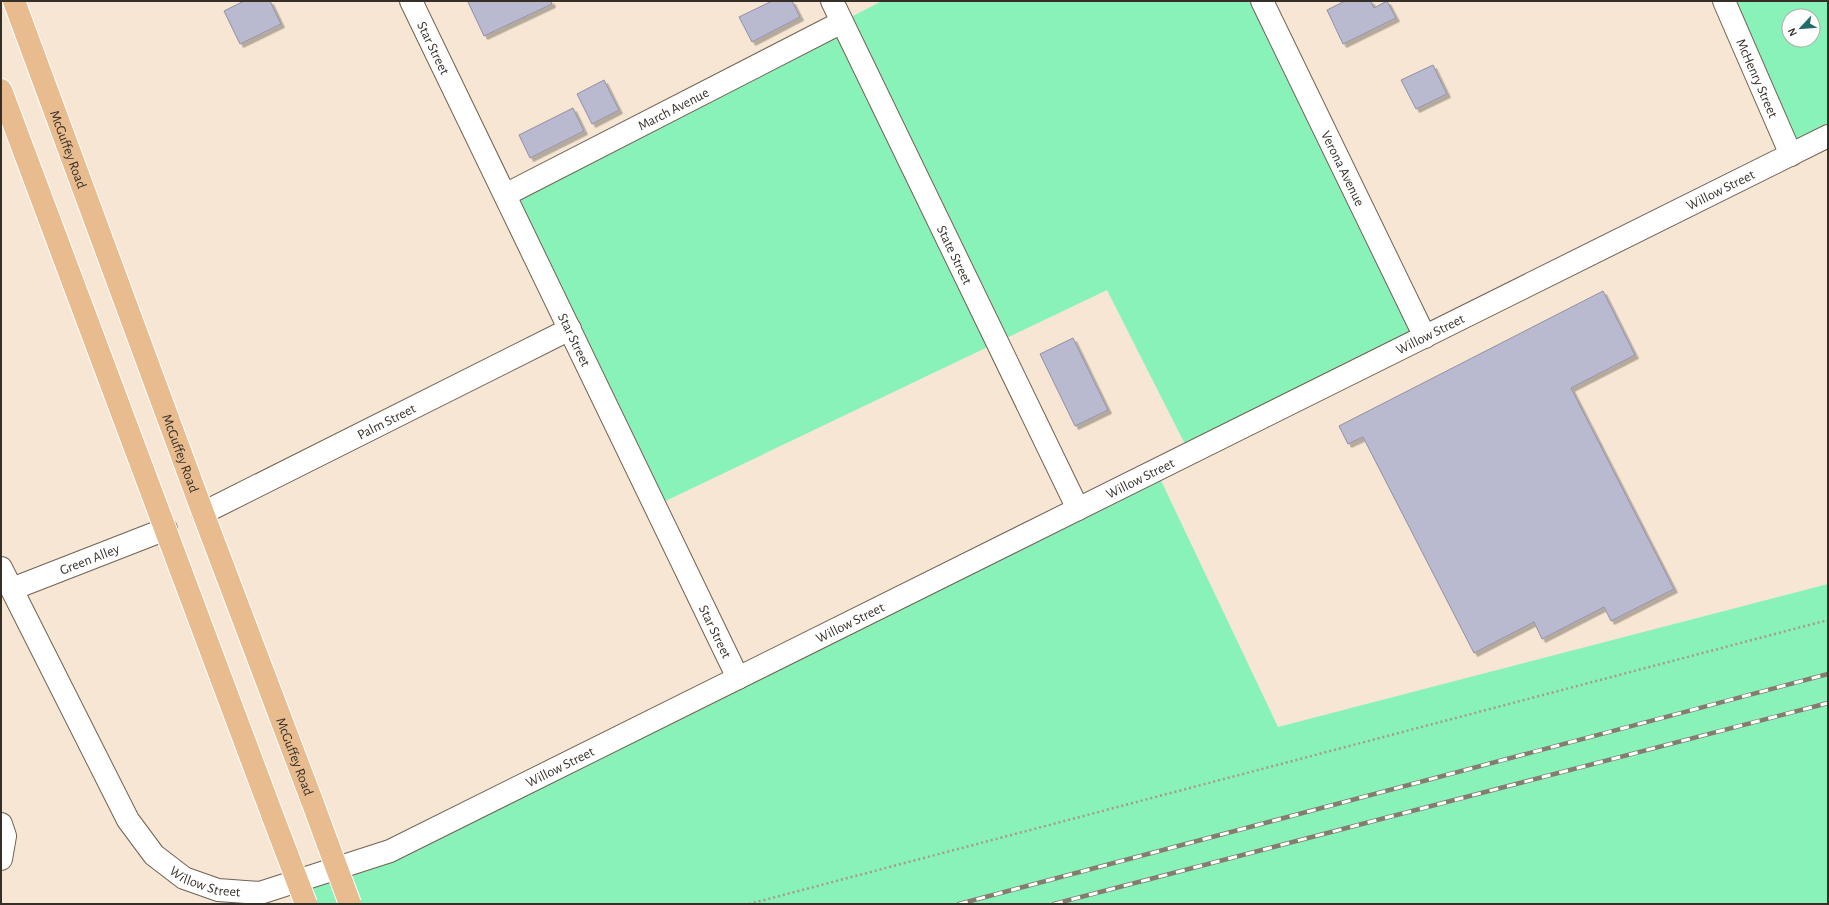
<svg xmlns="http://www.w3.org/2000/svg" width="1829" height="905" font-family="'Alegreya Sans',sans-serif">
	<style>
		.green { fill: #89f2b9; fill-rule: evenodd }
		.building { fill: #b9b9cf; stroke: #9090a5; filter: url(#shadow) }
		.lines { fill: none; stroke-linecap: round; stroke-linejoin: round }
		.minor-casing { stroke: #706252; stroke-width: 24 }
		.major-casing { stroke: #fff; stroke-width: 24 }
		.path { stroke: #a69a8c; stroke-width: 2.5; stroke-dasharray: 2 3; stroke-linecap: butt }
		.minor { stroke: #fff; stroke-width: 22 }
		.major { stroke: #e8bc8f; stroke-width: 22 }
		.rail-casing { stroke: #857b6f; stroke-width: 4.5 }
		.rail { stroke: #fff; stroke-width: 3; stroke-dasharray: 9; stroke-linecap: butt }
		.major-bridge-casing { stroke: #fff; stroke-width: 24; stroke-linecap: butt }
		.major-bridge { stroke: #e8bc8f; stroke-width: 22 }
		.labels { text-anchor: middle; stroke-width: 4; stroke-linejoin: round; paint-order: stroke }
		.street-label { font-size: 14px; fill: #352f28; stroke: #fff }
	</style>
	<defs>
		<filter id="shadow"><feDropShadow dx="3.5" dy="3.5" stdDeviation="0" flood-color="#0004"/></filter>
	</defs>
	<rect width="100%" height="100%" fill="#f6e6d3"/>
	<path class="green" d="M882,1h380l163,336 -235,117 -83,-164 -452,216 -150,-311z
		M1724,1h104v135l-37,19zM1789,16h24v24h-24z
		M1156,470l122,257 550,-143v320h-1522l-9,-23 93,-30z"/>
	<path class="building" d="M244,1h26l11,23 -41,20 -16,-33z
		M469,1h82l1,3 -68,32 -16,-34z
		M772,1h20l8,16 -48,25 -13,-25z
		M1345,1h26l3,7 13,-7 9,17 -53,26 -16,-34z
		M1433,65l14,29 -31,15 -15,-29z
		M604,80l15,30 -27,14 -15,-30z
		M573,108l11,23 -54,27 -11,-23z
		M1603,291l32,64 -64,33 103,201 -63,32 -7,-14 -62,32 -8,-17 -60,31 -111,-216 -15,7 -9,-18z
		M1073,338l35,72 -33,16 -35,-72z"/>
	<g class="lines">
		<defs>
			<g id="minor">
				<path id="s1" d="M411,1l327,677"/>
				<path id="s2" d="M832,1l246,508"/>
				<path id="s3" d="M1262,1l163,336"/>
				<path id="s4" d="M1724,1l67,154"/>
				<path id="s5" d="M505,195l337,-173"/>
				<path id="s6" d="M203,513l367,-184"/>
				<path id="s7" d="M1,568l127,252 26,35 30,23 34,12 42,3 130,-42 1438,-715"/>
				<path id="s8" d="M12,589l154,-60"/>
				<path d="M1,824l4,12 -4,23"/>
			</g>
			<g id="major">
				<path id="s9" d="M14,1l189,512 109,288"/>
				<path d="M1,90l272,727"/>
			</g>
		</defs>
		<use href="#minor" class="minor-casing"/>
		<use href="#major" class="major-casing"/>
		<path class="path" d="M749,904l1079,-284"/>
		<use href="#minor" class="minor"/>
		<use href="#major" class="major"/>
		<defs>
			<path id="rail" d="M959,904l869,-230
				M1054,904l774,-201"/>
		</defs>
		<use href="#rail" class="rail-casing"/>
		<use href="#rail" class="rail"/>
		<defs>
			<path id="major-bridge" d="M312,801l38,103
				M273,817l33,87"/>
		</defs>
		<use href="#major-bridge" class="major-bridge-casing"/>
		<use href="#major-bridge" class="major-bridge"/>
	</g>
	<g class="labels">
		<g class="street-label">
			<text dy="5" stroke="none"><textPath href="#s1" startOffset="52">Star Street</textPath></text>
			<text dy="5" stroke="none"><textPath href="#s4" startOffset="84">McHenry Street</textPath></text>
			<text dy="5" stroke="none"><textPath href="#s5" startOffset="189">March Avenue</textPath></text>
			<text dy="5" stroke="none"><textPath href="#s9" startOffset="158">McGuffey Road</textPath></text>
			<text dy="5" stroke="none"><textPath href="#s3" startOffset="186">Verona Avenue</textPath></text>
			<text dy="5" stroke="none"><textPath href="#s7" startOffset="2064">Willow Street</textPath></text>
			<text dy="5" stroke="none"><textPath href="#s2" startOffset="282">State Street</textPath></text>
			<text dy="5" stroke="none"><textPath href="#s7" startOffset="1740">Willow Street</textPath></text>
			<text dy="5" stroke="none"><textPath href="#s1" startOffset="376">Star Street</textPath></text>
			<text dy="5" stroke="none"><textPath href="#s6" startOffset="205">Palm Street</textPath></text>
			<text dy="5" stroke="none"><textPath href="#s9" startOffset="482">McGuffey Road</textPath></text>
			<text dy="5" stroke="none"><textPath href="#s7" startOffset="1416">Willow Street</textPath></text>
			<text dy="5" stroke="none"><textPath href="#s8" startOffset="83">Green Alley</textPath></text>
			<text dy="5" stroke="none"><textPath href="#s7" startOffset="1092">Willow Street</textPath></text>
			<text dy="5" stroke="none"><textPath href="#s1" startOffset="700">Star Street</textPath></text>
			<text dy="5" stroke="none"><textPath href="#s9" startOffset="806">McGuffey Road</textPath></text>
			<text dy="5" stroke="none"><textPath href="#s7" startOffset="768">Willow Street</textPath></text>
			<text dy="5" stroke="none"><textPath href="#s7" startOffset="385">Willow Street</textPath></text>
		</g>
	</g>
	<rect width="1829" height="905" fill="none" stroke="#352f28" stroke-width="4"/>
	<g transform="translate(1801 28) rotate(244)"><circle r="19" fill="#ffffff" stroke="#aeaca9"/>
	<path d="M0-3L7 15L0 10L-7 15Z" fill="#216c67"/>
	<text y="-6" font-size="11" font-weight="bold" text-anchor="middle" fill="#352f28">N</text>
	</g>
</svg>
